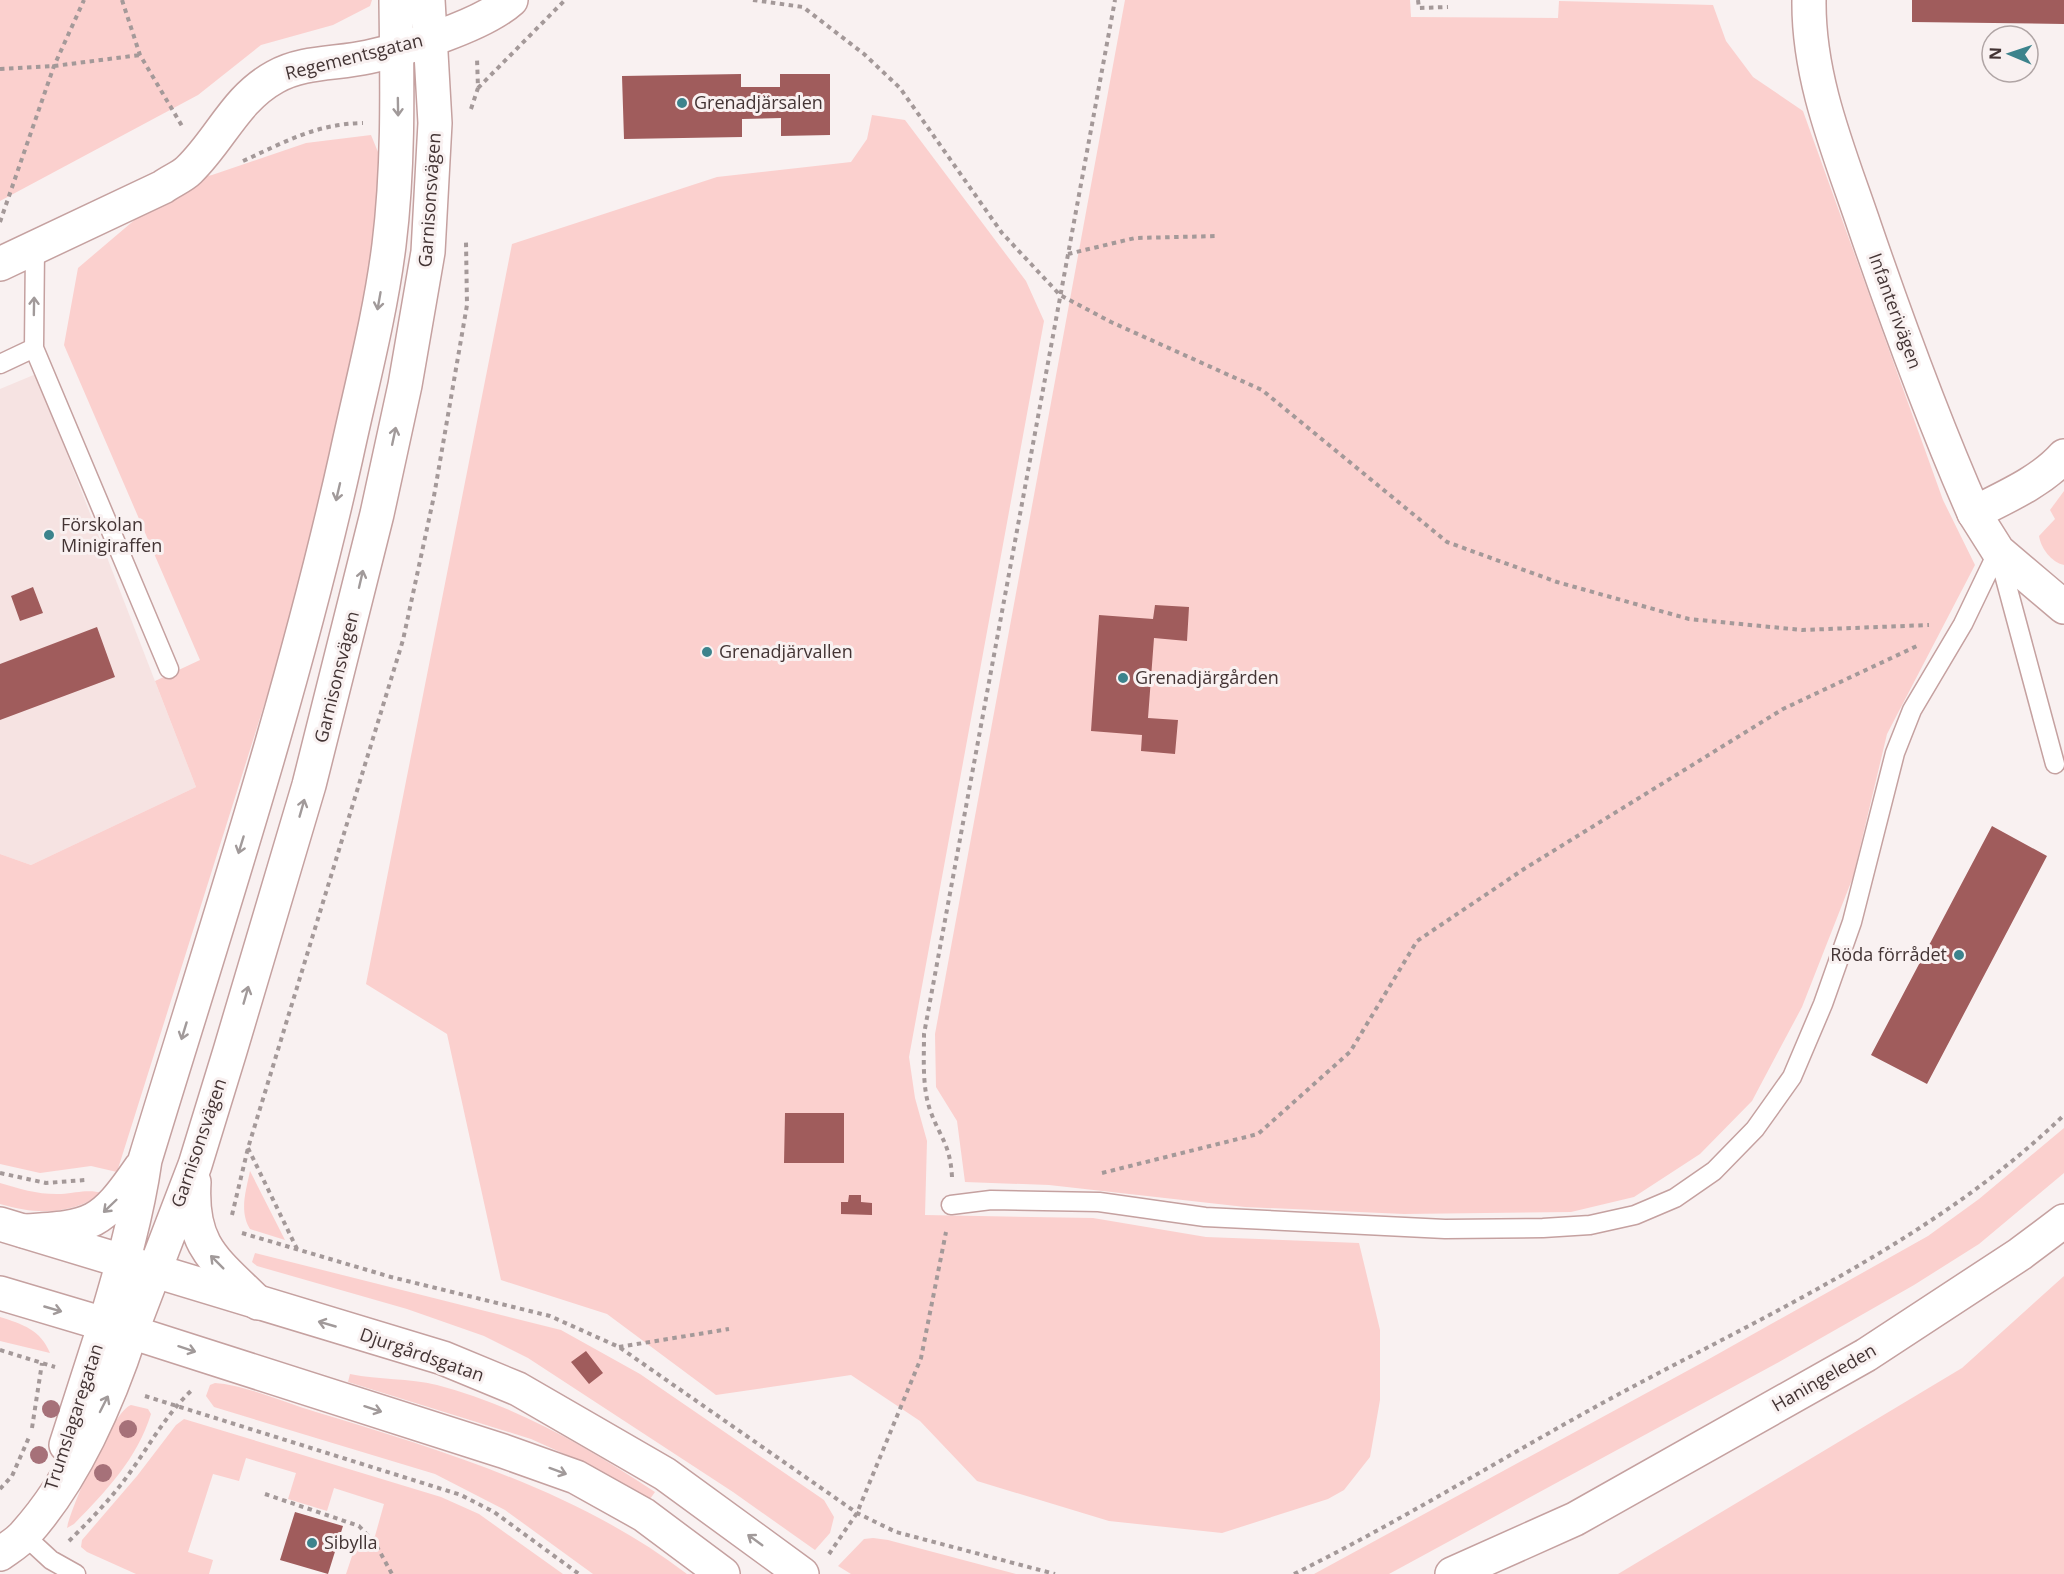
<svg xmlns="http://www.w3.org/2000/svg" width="2064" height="1574" font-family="'Open Sans',sans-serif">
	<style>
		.built { fill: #f6e3e2 }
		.green { fill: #fbd0ce }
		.building { fill: #a05c5c }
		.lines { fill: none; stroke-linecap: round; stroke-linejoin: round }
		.service-casing { stroke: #c5a1a0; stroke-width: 21 }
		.minor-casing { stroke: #c5a1a0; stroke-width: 36 }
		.tertiary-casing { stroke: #c5a1a0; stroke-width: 36 }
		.secondary-casing { stroke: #c5a1a0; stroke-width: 36 }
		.path { stroke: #a49999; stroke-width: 4; stroke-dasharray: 4.5 4.5; stroke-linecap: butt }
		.service { stroke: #fff; stroke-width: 18 }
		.minor { stroke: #fff; stroke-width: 33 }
		.tertiary { stroke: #fff; stroke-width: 33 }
		.secondary { stroke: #fff; stroke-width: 33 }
		.tree { fill: #a67179 }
		.oneway { stroke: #a19a9a }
		.poi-dot { fill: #3c838c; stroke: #f9f1f1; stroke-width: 2 }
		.labels { text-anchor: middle; stroke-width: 6; stroke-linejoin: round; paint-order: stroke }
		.street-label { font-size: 18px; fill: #433434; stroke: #f9f1f1 }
		.poi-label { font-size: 18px; fill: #433434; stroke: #f9f1f1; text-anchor: start }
	</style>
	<rect width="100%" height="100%" fill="#f9f1f1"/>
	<path class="built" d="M36,374l160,413 -165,78 -31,-11v-465z"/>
	<path class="green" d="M0,0h372l-2,6 -37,19 -72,20 -63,50 -198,106z
		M1125,0h285l1,17 147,1 1,-17 154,4 13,36 27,36 50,34 140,389 32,65 -88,169 -34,143 -51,130 -50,94 -52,53 -66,43 -63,15 -167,2 -159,-7 -196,-22 -84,-3 -8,-61 -21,-34 -1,-53z
		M872,115l33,5 121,161 18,40 -135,736 6,41 12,43 -2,74 168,3 113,19 153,6 21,87v70l-10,57 -26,33 -16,9 -106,34 -113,-12 -132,-40 -57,-60 -69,-46 -135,20 -109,-81 -106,-34 -54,-246 -81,-50 146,-740 205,-67 134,-15 16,-23z
		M371,135l7,17 1,27 -9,97 -81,350 -172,546 -26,-6 -51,7 -40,-9v-310l31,11 165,-78 -41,-106 45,-21 -136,-315 14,-77 100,-85 34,-8 94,-32z
		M2064,491v74c-13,-3 -23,-17 -25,-29l16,-17 -5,-9z
		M2064,1128v45l-85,71 -65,41 -135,77 -390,212h-75l395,-215 219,-123 51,-37z
		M250,1171l35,69 -35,-11c-11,-18 -4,-38 0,-58z
		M0,1183c20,6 40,12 61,11 16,-1 26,-5 42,-1 -32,22 -66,22 -103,11z
		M255,1253l306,77 79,44 184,126 10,17 -4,16 -15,17 -82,-58 -205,-134 -44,-22 -77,-27 -150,-43 -5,-4z
		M2064,1276v298h-446l344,-206z
		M0,1317c22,7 41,13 50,36l-50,-12z
		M350,1374c29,6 59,4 87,11 78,20 152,63 218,107l-5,7 -70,-38 -49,-22 -183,-57z
		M215,1383c30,2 71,20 101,29 128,39 264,80 371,162h-94l-88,-64 -70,-36 -221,-67 -8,-11 4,-11z
		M131,1405l17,4 3,5c-14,45 -45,77 -77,110l-7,4c4,-21 46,-117 64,-123z
		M184,1419l257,78 38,17 84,60h-217l10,-30 19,-8 9,-32 -50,-16 -7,23 -39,-12 8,-26 -50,-15 -7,23 -26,-7 -25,78 25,8 -4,14h-73l-49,-22 -6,-5 1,-7 55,-64 39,-51z
		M873,1538l15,2 128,34h-165l-13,-8 26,-27z"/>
	<path class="building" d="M1912,0h152v24l-152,-2z
		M741,74v13h39v-13h50v61l-49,1v-18l-39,1v18l-118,2 -2,-63z
		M33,587l10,26 -23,8 -9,-25z
		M1155,605l34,2 -2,34 -33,-3 -6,80 30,2 -3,34 -34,-3 1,-16 -51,-4 8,-116 54,4z
		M97,627l18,50 -115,43v-56z
		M1992,826l55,30 -120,228 -56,-29z
		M785,1113h59v50h-60z
		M849,1195h12v7l11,1v12l-31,-1v-12h7z
		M586,1351l17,22 -14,11 -18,-22z
		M295,1512l48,14 -15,48 -48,-14z"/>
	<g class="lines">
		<defs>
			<path id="service" d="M34,348l135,321
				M0,364l34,-16 1,-100
				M1999,556l56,208
				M951,1205l40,-5 108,2 106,15 240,12 98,-1 47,-3 45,-10 40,-17 39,-27 41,-42 37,-52 31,-73 29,-82 43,-169 17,-43 51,-86 35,-73
				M25,1536l26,24 25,14"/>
			<path id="minor" d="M1809,0c-1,80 31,154 56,228 33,96 68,192 109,285
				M0,264l163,-77c8,-6 19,-10 26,-17 32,-31 46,-71 86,-93 28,-16 62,-13 93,-20 38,-8 114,-31 143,-57
				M66,1445l39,-121
				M0,1554c8,-6 19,-12 25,-20 49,-54 84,-134 106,-202"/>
			<path id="tertiary" d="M2064,456c-23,26 -61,42 -90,57l24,38 66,56
				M194,1182c-4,65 22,79 64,121
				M24,1231c69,-4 77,-6 117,-64
				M105,1324c16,-54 32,-108 40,-164 71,-233 148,-465 201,-703 15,-70 34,-140 43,-212 10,-81 8,-163 7,-245
				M131,1332l64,-167 35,-114 79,-266 68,-271 28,-129 23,-133 7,-129 -7,-123"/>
			<path id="secondary" d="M0,1224l443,134 75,31 147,85 137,100
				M0,1293l131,39 372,119 73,26 68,38 79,59
				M1452,1574l123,-55 291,-164 154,-101 44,-33"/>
		</defs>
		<use href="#service" class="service-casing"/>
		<use href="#minor" class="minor-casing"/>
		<use href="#tertiary" class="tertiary-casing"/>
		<use href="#secondary" class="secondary-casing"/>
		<path class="path" d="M122,0l18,55 42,71
			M753,0l50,7 61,47 36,34 102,145 58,62 51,27 151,68 185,152 110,40 132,37 113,11 127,-5
			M1418,0l1,8 29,-1
			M0,69l54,-3 86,-11
			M478,88l87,-88
			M471,109l7,-21 -1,-30
			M243,161c42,-19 72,-37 120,-38
			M0,222l54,-156 30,-66
			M1068,254l67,-16 84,-2
			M248,1148l50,103
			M0,1173l46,10 39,-3
			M1102,1173l156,-39 92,-82 67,-111 107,-72 259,-160 136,-64
			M952,1177c-2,-34 -12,-39 -22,-67 -8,-24 -6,-51 -6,-76l191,-1034
			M232,1215l16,-67 155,-508 31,-144 33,-191 -1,-63
			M242,1233l149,44 159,39 69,31 238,166 39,19 159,42
			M619,1347l110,-18
			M0,1350l55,17
			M145,1396l316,99 33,17 85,62
			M32,1428l10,-65
			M0,1489l12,-13 18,-41
			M265,1494l94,32 16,17 17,31
			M69,1541c22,-22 44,-44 62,-70 20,-28 36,-58 62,-82
			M829,1554l28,-41 64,-155 25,-126
			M1294,1574c111,-55 216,-121 325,-180 153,-82 319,-157 445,-279"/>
		<use href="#service" class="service"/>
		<use href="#minor" class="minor"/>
		<use href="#tertiary" class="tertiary"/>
		<use href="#secondary" class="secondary"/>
	</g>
	<g class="tree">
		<circle cx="51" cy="1409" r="9"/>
		<circle cx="128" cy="1429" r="9"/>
		<circle cx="39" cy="1455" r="9"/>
		<circle cx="103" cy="1473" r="9"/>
	</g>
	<defs><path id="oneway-shaft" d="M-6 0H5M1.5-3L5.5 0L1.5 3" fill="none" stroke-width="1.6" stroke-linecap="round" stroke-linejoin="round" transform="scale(1.5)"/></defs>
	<g class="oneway">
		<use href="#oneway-shaft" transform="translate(398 107) rotate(89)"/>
		<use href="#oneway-shaft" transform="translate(379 301) rotate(100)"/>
		<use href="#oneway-shaft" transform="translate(34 306) rotate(-89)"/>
		<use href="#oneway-shaft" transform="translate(394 436) rotate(-78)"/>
		<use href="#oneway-shaft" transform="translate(338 492) rotate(103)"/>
		<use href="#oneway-shaft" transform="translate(361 579) rotate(-77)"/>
		<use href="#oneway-shaft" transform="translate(302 808) rotate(-74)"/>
		<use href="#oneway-shaft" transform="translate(241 845) rotate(107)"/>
		<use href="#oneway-shaft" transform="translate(246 995) rotate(-74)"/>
		<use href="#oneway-shaft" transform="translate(184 1031) rotate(107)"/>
		<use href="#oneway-shaft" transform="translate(110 1206) rotate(136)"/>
		<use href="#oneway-shaft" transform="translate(217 1262) rotate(-135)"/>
		<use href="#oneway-shaft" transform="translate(53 1309) rotate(16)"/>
		<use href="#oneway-shaft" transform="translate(327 1324) rotate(-164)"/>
		<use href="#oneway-shaft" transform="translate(187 1349) rotate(18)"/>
		<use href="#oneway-shaft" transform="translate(104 1404) rotate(-63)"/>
		<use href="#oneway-shaft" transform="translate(373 1409) rotate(18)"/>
		<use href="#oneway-shaft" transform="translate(558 1471) rotate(20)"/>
		<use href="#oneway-shaft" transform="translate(755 1540) rotate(-144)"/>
	</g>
	<g class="poi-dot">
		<circle cx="682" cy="103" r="6"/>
		<circle cx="49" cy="535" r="6"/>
		<circle cx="707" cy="652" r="6"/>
		<circle cx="1123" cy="678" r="6"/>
		<circle cx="1959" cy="955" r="6"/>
		<circle cx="312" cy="1543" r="6"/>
	</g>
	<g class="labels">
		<g class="street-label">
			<text transform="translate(354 57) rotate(-14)" y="6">Regementsgatan</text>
			<text transform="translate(430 200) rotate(-86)" y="6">Garnisonsvägen</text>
			<text transform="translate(1895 311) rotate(70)" y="6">Infanterivägen</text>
			<text transform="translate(337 677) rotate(-76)" y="6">Garnisonsvägen</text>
			<text transform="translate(199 1143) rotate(-71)" y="6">Garnisonsvägen</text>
			<text transform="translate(422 1355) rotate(19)" y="6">Djurgårdsgatan</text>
			<text transform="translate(1824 1378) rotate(-30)" y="6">Haningeleden</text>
			<text transform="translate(74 1417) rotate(-72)" y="6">Trumslagaregatan</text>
		</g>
		<g class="poi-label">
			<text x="694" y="109">Grenadjärsalen</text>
			<text x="61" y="531">Förskolan<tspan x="61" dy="21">Minigiraffen</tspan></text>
			<text x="719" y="658">Grenadjärvallen</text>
			<text x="1135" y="684">Grenadjärgården</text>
			<text x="1947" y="961" text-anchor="end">Röda förrådet</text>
			<text x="324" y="1549">Sibylla</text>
		</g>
	</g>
	<g transform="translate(2010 54) rotate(272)"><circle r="28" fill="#f9f1f1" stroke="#b0a5a5" stroke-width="1.5"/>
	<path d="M0-4.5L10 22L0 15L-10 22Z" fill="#3c838c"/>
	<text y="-9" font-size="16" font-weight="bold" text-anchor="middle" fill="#433434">N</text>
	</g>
</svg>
